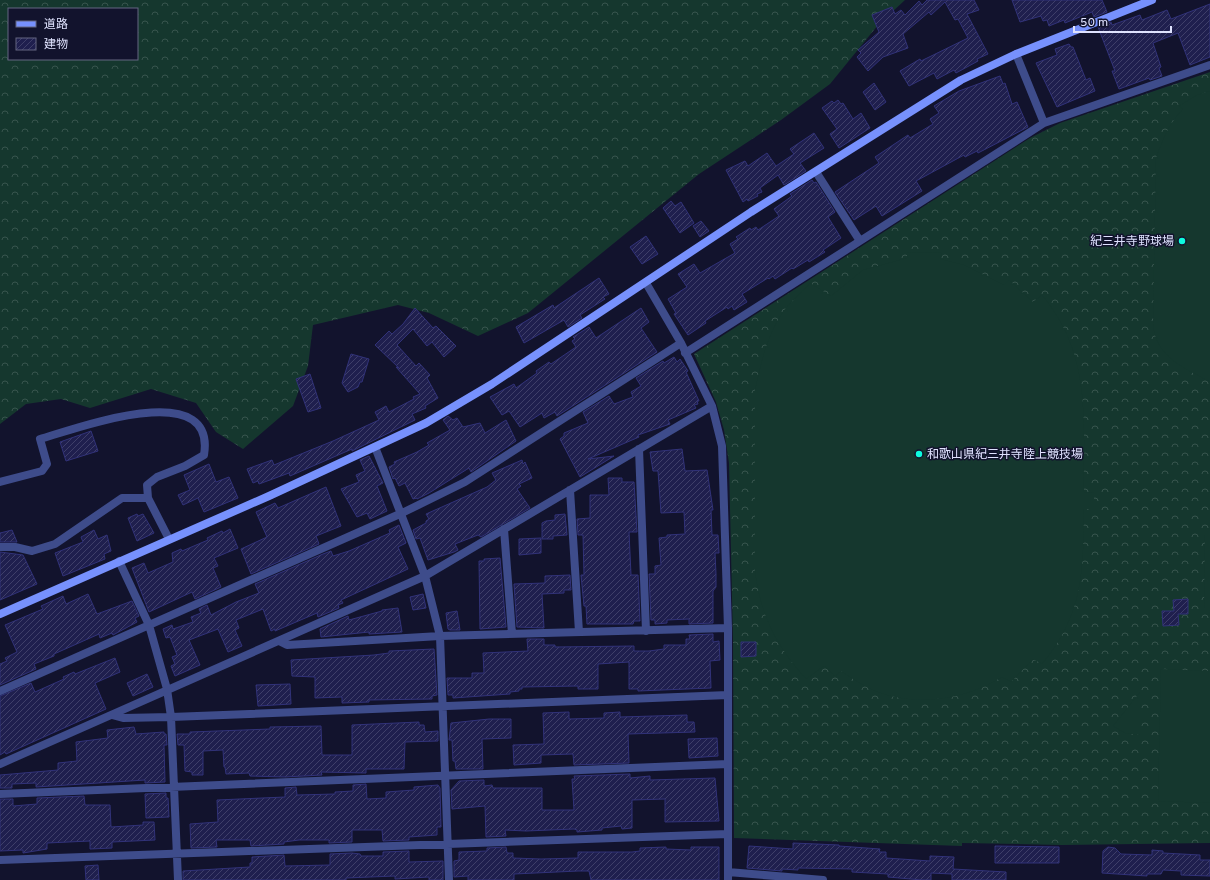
<svg xmlns="http://www.w3.org/2000/svg" width="1210" height="880" font-family="Overpass,'Noto Sans JP',sans-serif">
	<style>
		.forest { fill: url(#forest-crowns); fill-rule: evenodd }
		.pitch { fill: #15372e }
		.building { fill: url(#building-hatch); stroke: #313279 }
		.lines { fill: none; stroke-linecap: round; stroke-linejoin: round }
		.street { stroke: #3e4c8b; stroke-width: 8 }
		.secondary { stroke: #7791fd; stroke-width: 8 }
		.poi-dot { fill: #0efbdf; stroke: #12132d; stroke-width: 1.5 }
		.labels { text-anchor: middle; stroke-width: 3; stroke-linejoin: round; paint-order: stroke }
		.poi-label { font-size: 12px; fill: #dfe2fe; stroke: #12132d; text-anchor: end }
	</style>
	<defs>
		<pattern id="forest-crowns" width="20" height="18" patternUnits="userSpaceOnUse"><rect width="20" height="18" fill="#15372e"/><path d="M2 6a3 3 0 1 1 6 0M12 15a3 3 0 1 1 6 0" fill="none" stroke="#37544d"/></pattern>
		<pattern id="building-hatch" width="6" height="6" patternUnits="userSpaceOnUse"><rect width="6" height="6" fill="#1f1f4e"/><path d="M-1 1l2-2M0 6l6-6M5 7l2-2" fill="none" stroke="#3f3f69"/></pattern>
	</defs>
	<rect width="100%" height="100%" fill="#12132d"/>
	<path class="forest" d="M0,0h905l-27,25 -48,59 -49,36 -82,54 -171,139 -50,23 -49,-23 -31,-8 -85,20 -5,41 -15,40 -50,43 -27,-17 -20,-29 -45,-14 -61,19 -29,-9 -35,5 -26,20zM9,9h128v50h-128z
		M1210,72v771l-148,2 -100,-2v3l-228,-8 -1,-197 -4,-178 -5,-33 -8,-28 -22,-48 336,-216 30,-15z"/>
	<path class="pitch" d="M1210,91v291c-26,-15 -54,-24 -57,-58l3,-166c7,-19 13,-35 27,-49l-4,-3 18,-11z
		M907,252l35,1 -2,6 24,6 40,20 5,-5 24,22 9,-7c50,60 41,124 42,197l10,1v16h-10c-1,61 0,105 -42,155l-9,-5 -22,23 -9,-5c-35,22 -84,30 -124,15 -13,-5 -25,-13 -37,-21l-6,5 -11,-10 -18,13c-30,-34 -45,-62 -51,-108v-181c6,-28 13,-59 31,-82 7,-8 16,-16 24,-25l21,13 32,-26 44,-12z
		M1205,535h5v73h-6z
		M1161,669l49,2v132l-52,-2z
		M1140,692v43l-15,-2 -12,-7z"/>
	<path class="building" d="M927,0h47l5,10 -12,4 21,40 -11,5 1,2 -22,12 -2,-3 -17,9 -3,-6 -25,13 -9,-15 20,-12 1,2 47,-23 -10,-19 -3,1 -10,-18 -14,13 -2,-3 -26,22 5,14 -25,9 -15,14 -11,-14 4,-4 -3,-3 21,-18 -7,-17 20,-8 3,7 6,-4 4,5 14,-14 3,4z
		M1012,0h90l5,12 -13,5 -2,-5 -27,11 -1,-3 -15,6 -2,-6 -4,1 -2,-5 -21,6z
		M1210,4v53l-20,8 -12,-32 -25,10 8,24 -2,1 3,8 -12,4 -1,-2 -30,11 -7,-18h3l-17,-44 13,-5 1,3 28,-10 2,5 25,-10 4,9z
		M1069,44l2,3h2l13,33 4,-2 5,13 -38,16 -21,-44 21,-8 -2,-6z
		M1000,76l3,8 2,-1 7,21 5,-2 11,25 -50,26 -1,-2 -12,6 -1,-2 -48,26 6,10 -40,25 -6,-10 -22,14 -19,-28 44,-29 -4,-6 33,-22 2,3 23,-14 -3,-5 9,-6 -5,-7 25,-15z
		M874,83l12,19 -11,8 -12,-18z
		M838,100l3,4 2,-1 10,16 8,-6 9,15 -31,20 -9,-14 7,-5 -15,-21 10,-7 2,2z
		M814,133l10,15 -24,15 6,8 -22,14 -6,-10 -18,13 2,4 -5,2 1,2 -10,5 -1,-2 -4,3 -17,-32 19,-9 3,5 19,-13 9,13 18,-12 -4,-5z
		M812,180l2,3 2,-1 19,30 -7,5 13,21 -18,12 2,2 -16,10 -1,-2 -15,9 -1,-1 -17,11 -2,-3 -4,3 -1,-1 -26,16 5,8 -13,8 -2,-4 -4,3 -1,-2 -22,14 1,2 -18,12 -14,-21 2,-1 -8,-14 19,-12 -9,-13 16,-10 6,9 35,-20 -5,-9 8,-5 -2,-2 14,-9 1,2 5,-3 2,3 21,-14 -5,-7 18,-13 -2,-2z
		M671,201l4,5 6,-4 13,21 -14,10 -17,-25z
		M701,221l8,10 -9,6 -7,-11z
		M646,236l12,18 -16,10 -12,-17z
		M599,278l10,16 -6,3 2,2 -25,16 2,3 -14,9 -4,-7 -40,23 -8,-16 37,-22 1,3z
		M415,308l18,20 3,-2 20,20 -12,11 -12,-15 -5,4 -14,-17 -16,16 19,21 3,-3 11,12 -3,3 11,20 -13,8 1,2 -14,6 3,6 -63,31v-2l-62,27 -1,-3 -30,11 -1,-3 -5,2 -6,-14 25,-9 2,5 59,-24 46,-21 -4,-8 11,-6 3,6 25,-13 -1,-2 7,-3 -24,-27 3,1 -24,-23 14,-14 3,3 11,-10z
		M641,308l8,14 -8,6 16,24 -100,64 -2,-4 -11,6 -2,-5 -22,14 -11,-16 -7,4 -12,-18 24,-13 2,4 21,-15 -1,-2 13,-9 2,2 25,-17 -4,-6 3,-2 -2,-2 16,-10 7,11z
		M351,354l18,5 -7,23h-2l-2,5 -10,5 -6,-9z
		M674,357l3,5 3,-3 8,12 -2,1 13,29h-2l1,3 -4,1 2,3 -28,12 2,4 -32,11 1,2 -51,22 26,-3 -34,21 -20,-38 4,-3v-3l24,-10 -5,-11 26,-16 5,8 19,-7 -2,-5 10,-6 -5,-8 27,-17 1,2z
		M310,374l11,34 -13,4 -12,-33z
		M448,416l5,4 4,-2 6,9 17,-4 5,10 21,-13 10,21 -45,31 -2,-4 -40,25 -12,6v-1l-4,1 -8,-16 -6,3 -4,-8 -2,1 -4,-12 6,-3 -1,-2 23,-10 12,-7 -2,-2 23,-13 -7,-10z
		M91,431l7,20 -32,10 -6,-19z
		M682,449l3,22 22,-1 6,40h-2l1,25h6l1,18h-4l1,21v13l-3,4v32l-24,1v-5l-22,1v3l-12,1v-4h-4l-2,-46h6v-8l6,-1 -2,-27 8,-1v-2l18,-1 -1,-22 -23,1 -3,-42h-5l-3,-19z
		M369,456l14,27 -6,3 10,25 -17,8 -3,-6 -10,4 -16,-28 18,-7 -3,-7 9,-4 -5,-11z
		M522,460l1,4 2,-2 7,16 -13,6 2,2 -4,3 13,19 -49,29 -3,-2 -23,9 3,6 -4,2 -26,8 -8,-22 -4,1 -3,-9 13,-7v-2l3,-2 -3,-5 61,-27 9,-7 -4,-7z
		M209,464l7,18 13,-5 9,21 -34,14 -6,-14 -15,7 -5,-10 12,-5 -6,-15z
		M608,478h14v4h12l3,50h-8l2,43h7l2,46h-6l-1,3h-46l-1,-18h-2l-3,-31h3l-1,-40h-5l-1,-16 13,-1v-23h19z
		M326,487l15,39 -25,10 3,8 -68,30 -10,-25 26,-12 -11,-25 19,-9 3,5z
		M137,514l1,2 5,-2 11,19 -17,8 -9,-23z
		M565,514l2,21 -14,1v3h-11v-16l4,-2 9,-1v-5z
		M399,525l7,18 -8,4 10,22 -67,31 2,3 -5,2 1,3 -21,9 -1,-4 -42,18v-2l-4,2 -8,-22 -27,11 3,8 -4,2 7,16 -14,6 -10,-23 -29,11 11,25 -25,11 -4,-10 4,-2 -3,-7 5,-2 -7,-18 -4,1 -3,-9 9,-4 1,4 20,-7 -2,-5 10,-4 -2,-4 8,-4 4,10 25,-13 23,-9 -4,-9 68,-30 8,-3 2,5 16,-5 41,-18 -1,-3z
		M230,529l8,19 -24,10 4,8 -5,2 8,19 -26,12 -3,-7 -43,20 -17,-44 12,-5 4,10 25,-11 -1,-9 9,-4 1,2 26,-11 -1,-2 15,-7 1,2z
		M12,530l5,12h-17v-9z
		M94,530l4,9 9,-4 4,16 -7,3 1,5 -42,17 -8,-23 28,-11 -2,-5z
		M541,538v15l-22,2v-16z
		M0,552l23,3 14,29 -37,16z
		M500,558l6,69 -26,2 -1,-68h5v-2z
		M570,575l1,15h-7v3l-22,1 2,34 -27,-1 -3,-43 31,-1v-7z
		M88,594l9,20 35,-13 7,15 -4,2 2,4 -24,13 -1,-2 -12,5 -1,-4 -45,20v2l-20,8 2,5 -36,16v-21l7,-3 -2,-3 12,-6 -12,-27 38,-16 -2,-3 22,-10 3,8z
		M423,594l3,14 -13,2 -3,-13z
		M1188,599v15h-10l1,11 -16,1 -1,-15h12l-1,-11z
		M398,608l4,24 -33,2v-2l-48,5 -1,-8 28,-13 1,4 33,-9v-1z
		M457,611l3,19h-10l-2,-1 -2,-16z
		M713,634v8l6,-1 1,19 -10,1 1,27 -73,3v-2h-9v-27l-31,2v25h-20v-3l-56,1v2h-3v2l-9,1v2l-57,4v-3h-5l-1,-17h25v-5h12l-1,-20 45,-2 -1,-12h17v6h11v2l79,-1v5h15l15,-2v-4h22v-6h4l-1,-4z
		M741,642h15v14l-15,1z
		M434,649l3,46 -5,1v3l-63,1v2l-27,1v-6l-27,1v-21l-23,-1 -1,-16 83,-5 15,-2v-2z
		M115,658l5,14 -25,11 11,26 -100,45 -1,-2 -5,3v-59l31,-13 4,9 29,-13 -1,-2 11,-5 1,2z
		M147,674l6,13 -20,9 -6,-13z
		M290,684l1,20 -33,2 -2,-21z
		M569,712v7l35,-1v-5l16,-1v5l67,-2v7h7l1,10 -67,2 1,29 -55,2 -1,-11 -32,1v8l-27,2 -1,-20 31,-1 -1,-31z
		M489,719h22v19l-29,1 1,30h-27l-1,-8h-2l-1,-21h-3l2,-17z
		M419,722v3h5l1,7 13,-1v10l-33,1 -1,27h-38v4l-45,-1 1,3 -37,2 -35,-1 -1,-3 -23,1 -1,-7h-1l-1,-17 -20,1v24h-11v-3l-7,-1 -1,-26h-6l-1,-11h13v-2l80,-3v-2l51,-1 1,29h30v-30z
		M134,727l2,7 28,-2v2h2l1,11h-3l1,37 -20,1v-3l-109,7v-4l-24,1v4h-12v-13l58,-5v-7l19,-2 -1,-19 32,-4 -1,-8z
		M717,738l1,18 -29,2 -1,-19z
		M630,774v4l20,-2v4l65,-2 4,43 -54,1v-23l-33,1v28l-10,1 -1,-3 -19,2v2l-25,2v-2l-3,-1 -48,2 -21,-1 1,6 -20,1 -1,-31 -33,3 -1,-19 8,-9 25,-1v6l8,-1 1,3h49v22h32l-2,-31h3l-1,-3z
		M366,784l1,15 19,-1v-6l28,-2v-3l24,-2 2,3 1,39h-4v8l-28,2v3l-26,1 -1,-11h-30v12l-23,1v-3h-30l-15,2v2l-33,2 -1,-6h-34l1,7 -26,1 -1,-24 28,-2 -1,-22 68,-3v-9l11,-1 1,8 38,-1v-2l18,-1v-6z
		M166,793v5h2l1,19 -23,1 -1,-24z
		M84,796l1,9h25l1,22 32,-2v-3h11l1,18 -43,2v6l-22,1v-8l-43,2v6l-24,4v-3l-23,1v-52h13v7l24,-2v-6z
		M793,843l46,2v1l41,3 -1,3h7v6l44,3v-5l24,1 -1,12 53,3v8h-54v-6l-21,-1v7h-9l-34,-3v-3l-36,-2v-3l-54,-1v2l-16,-1v2l-35,-3 2,-22 44,3z
		M995,846l64,1v16h-64z
		M506,847l1,6h6v5l28,1 37,-1v-6h54l8,-1v-3l26,-1v2l25,1v-3h28v33h-128l-2,-9h-11l-64,3v6h-46v-4l-14,1v-16l5,-1v-8l28,-1v-3z
		M1108,847l7,1 6,6 31,1v-5l11,1v2l37,2v5h10v16l-29,-1v-4l-18,-1 -2,4h-14v2l-45,-3 1,-22z
		M409,851v11l34,-1v19h-14v-3l-34,2v-3l-49,2v2h-163v-9l67,-4v-4h2v-6l32,-2 1,11 45,-1v-11l22,-1 8,1 1,2h22v-4z
		M98,865l1,15h-13l-1,-14z"/>
	<g class="lines">
		<path class="street" d="M1016,54l28,69 166,-58
			M860,241l184,-118
			M646,283l35,60 31,63 10,40 6,182v252
			M685,353l175,-112 -44,-69
			M375,447l50,129 15,60 9,244
			M639,449l7,182
			M0,482l42,-11 5,-7 -7,-25c35,-10 177,-63 164,16l-19,11 -28,11 -10,8 1,13
			M570,490l9,142
			M504,529l8,105
			M0,547h15l17,4 23,-7 67,-46h26l21,41
			M119,561l30,64 18,64 4,28 7,163
			M279,641l8,4 153,-9 288,-8
			M0,691l402,-178 63,-31 216,-139
			M112,715l11,3 48,-1 557,-22
			M0,764l425,-188 287,-170
			M0,794l728,-30
			M0,860l728,-26
			M728,872l95,8"/>
		<path class="secondary" d="M0,614l269,-118 157,-73 66,-39 259,-172 210,-132 55,-26 136,-54"/>
	</g>
	<g class="poi-dot">
		<circle cx="1182" cy="241" r="4"/>
		<circle cx="919" cy="454" r="4"/>
	</g>
	<g class="labels">
		<g class="poi-label">
			<text x="1174" y="245">紀三井寺野球場</text>
			<text x="927" y="458" text-anchor="start">和歌山県紀三井寺陸上競技場</text>
		</g>
	</g>
	<rect x="8" y="8" width="130" height="52" fill="#12132d" stroke="#646681"/>
	<rect x="16" y="21" width="20" height="6" fill="#7791fd" stroke="#646681"/>
	<text x="44" y="28" font-size="12" fill="#dfe2fe">道路</text>
	<rect x="16" y="38" width="20" height="12" fill="url(#building-hatch)" stroke="#646681"/>
	<text x="44" y="48" font-size="12" fill="#dfe2fe">建物</text>
	<path d="M1074 26v6h97v-6" fill="none" stroke="#dfe2fe" stroke-width="2"/>
	<text x="1080" y="26" font-size="12" fill="#dfe2fe" stroke="#12132d" stroke-width="3" paint-order="stroke">50 m</text>
</svg>
